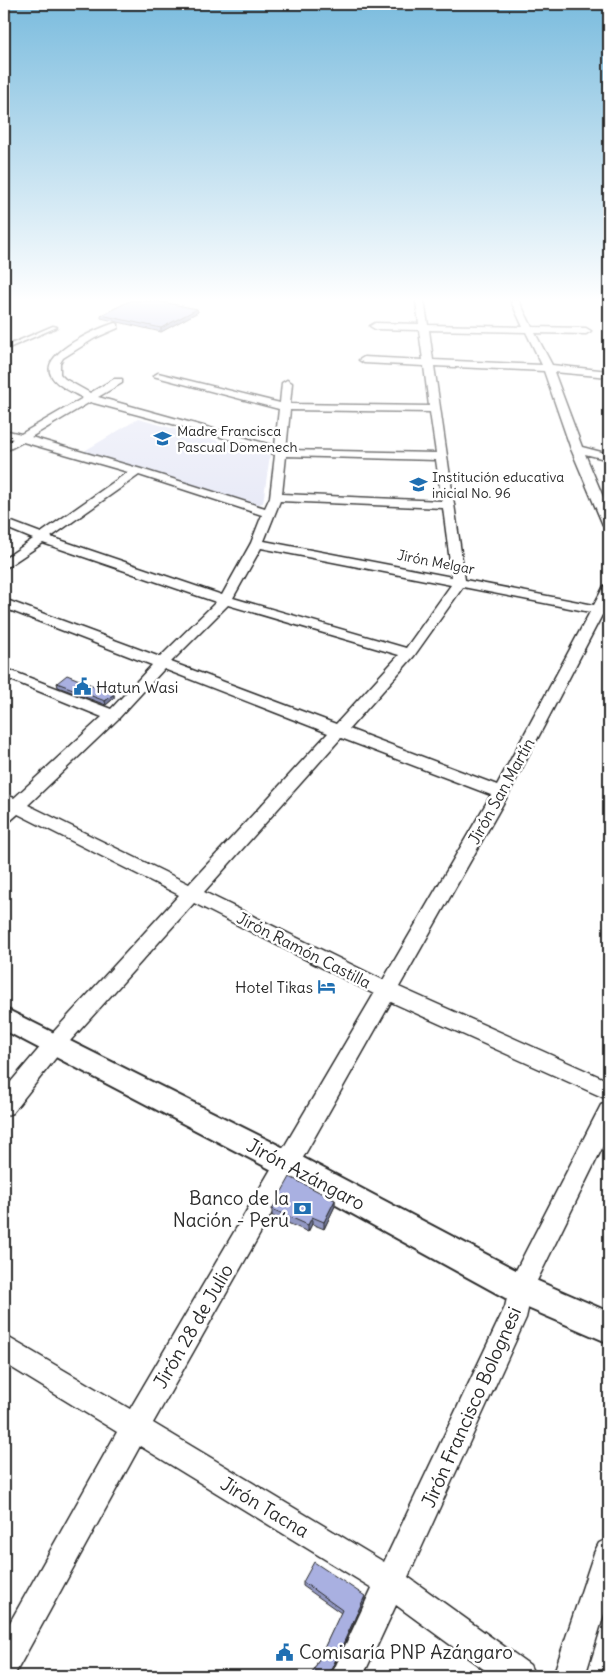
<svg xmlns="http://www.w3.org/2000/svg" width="613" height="1680" font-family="Delius,sans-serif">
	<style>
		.built { fill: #e5e7f6 }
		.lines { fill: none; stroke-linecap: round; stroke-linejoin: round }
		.service-casing { stroke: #2b2b2b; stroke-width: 3 }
		.minor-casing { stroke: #2b2b2b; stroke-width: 3 }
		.tertiary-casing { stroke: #2b2b2b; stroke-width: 4 }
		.service { fill: #fff; fill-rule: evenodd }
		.minor { fill: #fff; fill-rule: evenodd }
		.tertiary { fill: #fff; fill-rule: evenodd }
		.wall { fill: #9197c2; stroke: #2b2b2b }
		.shaded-wall { fill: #767b9e; stroke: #2b2b2b }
		.building { fill: #a9b0e1; stroke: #2b2b2b }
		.labels { text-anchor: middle; stroke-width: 5; stroke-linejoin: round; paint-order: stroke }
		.far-poi-label { font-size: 14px; fill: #2b2b2b; stroke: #fff; text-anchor: start }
		.far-street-label { font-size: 14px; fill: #2b2b2b; stroke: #fff }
		.poi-label { font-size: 16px; fill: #2b2b2b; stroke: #fff; text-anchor: start }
		.street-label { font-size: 16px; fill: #2b2b2b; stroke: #fff }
		.near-street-label { font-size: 19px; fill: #2b2b2b; stroke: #fff }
		.near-poi-label { font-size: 19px; fill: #2b2b2b; stroke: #fff; text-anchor: end }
	</style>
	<rect width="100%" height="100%" fill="#fff"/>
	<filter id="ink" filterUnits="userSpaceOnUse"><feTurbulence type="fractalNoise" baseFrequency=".02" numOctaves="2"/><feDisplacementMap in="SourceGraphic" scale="10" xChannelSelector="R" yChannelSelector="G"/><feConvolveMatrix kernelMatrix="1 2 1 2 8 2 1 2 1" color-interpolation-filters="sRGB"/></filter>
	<g filter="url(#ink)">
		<path class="built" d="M138,419l132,36 -7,48 -5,1 -177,-51z"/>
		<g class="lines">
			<defs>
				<path id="service" d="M53,326l4,1 -53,23v-3z"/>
				<path id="minor" d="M416,301h8l4,24 95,2 -12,-26h8l13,26 54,1 5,3 -5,3 -51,-1 17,32 57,6v6l-55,-5 28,75 27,7v6l-24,-6 24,57v18l-6,-4 -32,-76 -27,-78 -110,-5 31,214 129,25 10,-19 5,-1v16l-3,6 3,1v8l-7,-1 -93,178 -110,194 210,94v19l-218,-98 -238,421 231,139 121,-255 6,-27 90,-175 8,-3v32l-77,157 -6,27 -118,259 122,88 5,11h-42l-97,-71 -33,71h-32l41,-88 -232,-142 -125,228 -11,2v-43l113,-201 -113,-69v-28l126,74 244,-415 -180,-91 -132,147 -50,63 -8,3v-26l44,-52 131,-143 -161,-81 -8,7 -6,2v-29l10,4 88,-81 -98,-40v-9l107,41 41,-44 -148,-57v-9l156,58 56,-55 -173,-59 -39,26v-10l29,-20 -29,-12v-8l37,14 87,-61 -105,-30 -19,10v-8l9,-5 -9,-3v-6l17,4 62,-36c-10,-6 -27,-12 -32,-23 -11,-22 48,-47 64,-52l3,1v4l-23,10 -32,20 -3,5v11l5,5 25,14 24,-14h8v4l-24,14 177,49 4,-37 -126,-33 5,-3 122,30 2,-20 5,-3 5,3 -2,21 139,2 -5,-40 -60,-3 -5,-3 5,-3 59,3 -4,-30 -44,-1 -5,-3 5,-3 44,1zM429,330l97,2 16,33 -109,-5zM90,402l172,46 13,7 -5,42 -5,11 -124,-39 -110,-32zM290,410l140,2 6,41 -150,-3zM286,456l150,4 6,41 -160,-7zM139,475l123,40 -11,28 -29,52 -171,-58zM280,501l163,7 9,69 -188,-36zM261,548l190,37 -45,63 -173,-50zM463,587l127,25 -93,173 -148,-56 65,-73zM228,605l171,50 -63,69 -165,-62zM164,669l164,64 -139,151 -161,-79 90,-86zM341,738l150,57 -108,185 -179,-88z
					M609,1538v60l-24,78h-32l41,-123 5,-10z"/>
				<path id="tertiary" d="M4,1008l292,146 235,124 78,34v31l-100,-43 -233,-128 -272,-142z"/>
			</defs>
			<use href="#service" class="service-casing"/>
			<use href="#minor" class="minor-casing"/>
			<use href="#tertiary" class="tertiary-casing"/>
			<use href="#service" class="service"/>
			<use href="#minor" class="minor"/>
			<use href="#tertiary" class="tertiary"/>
		</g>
		<path class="wall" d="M197,309l1,3 -37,20 -60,-14v-3z
			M57,683l57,11v4l-8,7 -48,-18z
			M335,1200v6l-11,23 -12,-5 -4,8 -36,-16v-7z
			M303,1582l62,14v4l-35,74 -19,2 30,-63 -38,-27z"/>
		<path class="shaded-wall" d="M197,309l1,3 -37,20v-4z
			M114,694v4l-8,7 -1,-4z
			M335,1200v6l-11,23v-7z
			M312,1217v7l-4,8v-7z
			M365,1596v4l-36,75 1,-3z"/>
		<path class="building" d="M130,301h27l40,8 -36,19 -60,-13z
			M67,675l47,19 -9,7 -48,-18z
			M290,1177l45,23 -11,22 -12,-5 -4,8 -36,-16z
			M314,1562l51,34 -35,76v2l7,1v1h-26l31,-66 -39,-28z"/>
	</g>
	<linearGradient id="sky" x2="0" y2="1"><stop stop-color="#7bbcde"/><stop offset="0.56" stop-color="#fff"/><stop offset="1" stop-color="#fff" stop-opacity="0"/></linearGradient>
	<rect width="613" height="536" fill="url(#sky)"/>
	<defs>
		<symbol id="school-bare" viewBox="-9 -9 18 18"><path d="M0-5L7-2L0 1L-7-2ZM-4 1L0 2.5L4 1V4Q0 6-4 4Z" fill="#1f6fb2" stroke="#fff" stroke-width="2.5" paint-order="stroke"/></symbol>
		<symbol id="civic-bare" viewBox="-9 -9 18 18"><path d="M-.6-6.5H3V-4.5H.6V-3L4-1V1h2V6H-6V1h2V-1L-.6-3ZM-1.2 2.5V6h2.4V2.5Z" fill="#1f6fb2" stroke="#fff" stroke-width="2.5" paint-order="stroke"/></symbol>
		<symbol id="hotel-bare" viewBox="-9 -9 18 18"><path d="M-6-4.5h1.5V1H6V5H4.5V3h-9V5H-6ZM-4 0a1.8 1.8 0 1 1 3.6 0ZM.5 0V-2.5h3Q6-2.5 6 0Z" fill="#1f6fb2" stroke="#fff" stroke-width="2.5" paint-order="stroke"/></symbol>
		<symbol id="bank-bare" viewBox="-9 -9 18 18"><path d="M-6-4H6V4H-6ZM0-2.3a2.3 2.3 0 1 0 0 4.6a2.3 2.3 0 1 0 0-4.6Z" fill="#1f6fb2" stroke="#fff" stroke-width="2.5" paint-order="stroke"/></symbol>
	</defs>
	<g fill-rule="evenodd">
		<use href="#school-bare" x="150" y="426" width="25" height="25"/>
		<use href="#school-bare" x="406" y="472" width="25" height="25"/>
		<use href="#civic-bare" x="70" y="674" width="25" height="25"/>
		<use href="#hotel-bare" x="314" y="974" width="25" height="25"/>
		<use href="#bank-bare" x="290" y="1196" width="25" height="25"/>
		<use href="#civic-bare" x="272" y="1640" width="25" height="25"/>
	</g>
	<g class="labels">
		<g class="far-poi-label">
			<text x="177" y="436">Madre Francisca<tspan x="177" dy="16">Pascual Domenech</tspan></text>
			<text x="432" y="482">Institución educativa<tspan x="432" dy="16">inicial No. 96</tspan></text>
		</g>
		<g class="far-street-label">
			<text transform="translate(436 562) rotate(11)" y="5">Jirón Melgar</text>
		</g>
		<g class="poi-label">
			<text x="96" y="693">Hatun Wasi</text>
			<text x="313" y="993" text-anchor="end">Hotel Tikas</text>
		</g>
		<g class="street-label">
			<text transform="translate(501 791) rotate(-61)" y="6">Jirón San Martín</text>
			<text transform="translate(304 950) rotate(27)" y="6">Jirón Ramón Castilla</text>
		</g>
		<g class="near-street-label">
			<text transform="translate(306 1174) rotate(28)" y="7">Jirón Azángaro</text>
			<text transform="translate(193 1326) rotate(-60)" y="7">Jirón 28 de Julio</text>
			<text transform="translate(471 1407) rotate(-66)" y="7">Jirón Francisco Bolognesi</text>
			<text transform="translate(265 1507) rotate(31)" y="7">Jirón Tacna</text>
		</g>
		<g class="near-poi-label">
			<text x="289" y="1205">Banco de la<tspan x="289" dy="22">Nación - Perú</tspan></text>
			<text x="299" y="1659" text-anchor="start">Comisaría PNP Azángaro</text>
		</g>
	</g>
	<rect width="613" height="1680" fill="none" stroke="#fff" stroke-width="20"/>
	<rect x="10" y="10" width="593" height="1660" fill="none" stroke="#2b2b2b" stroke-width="2" filter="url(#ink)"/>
</svg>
